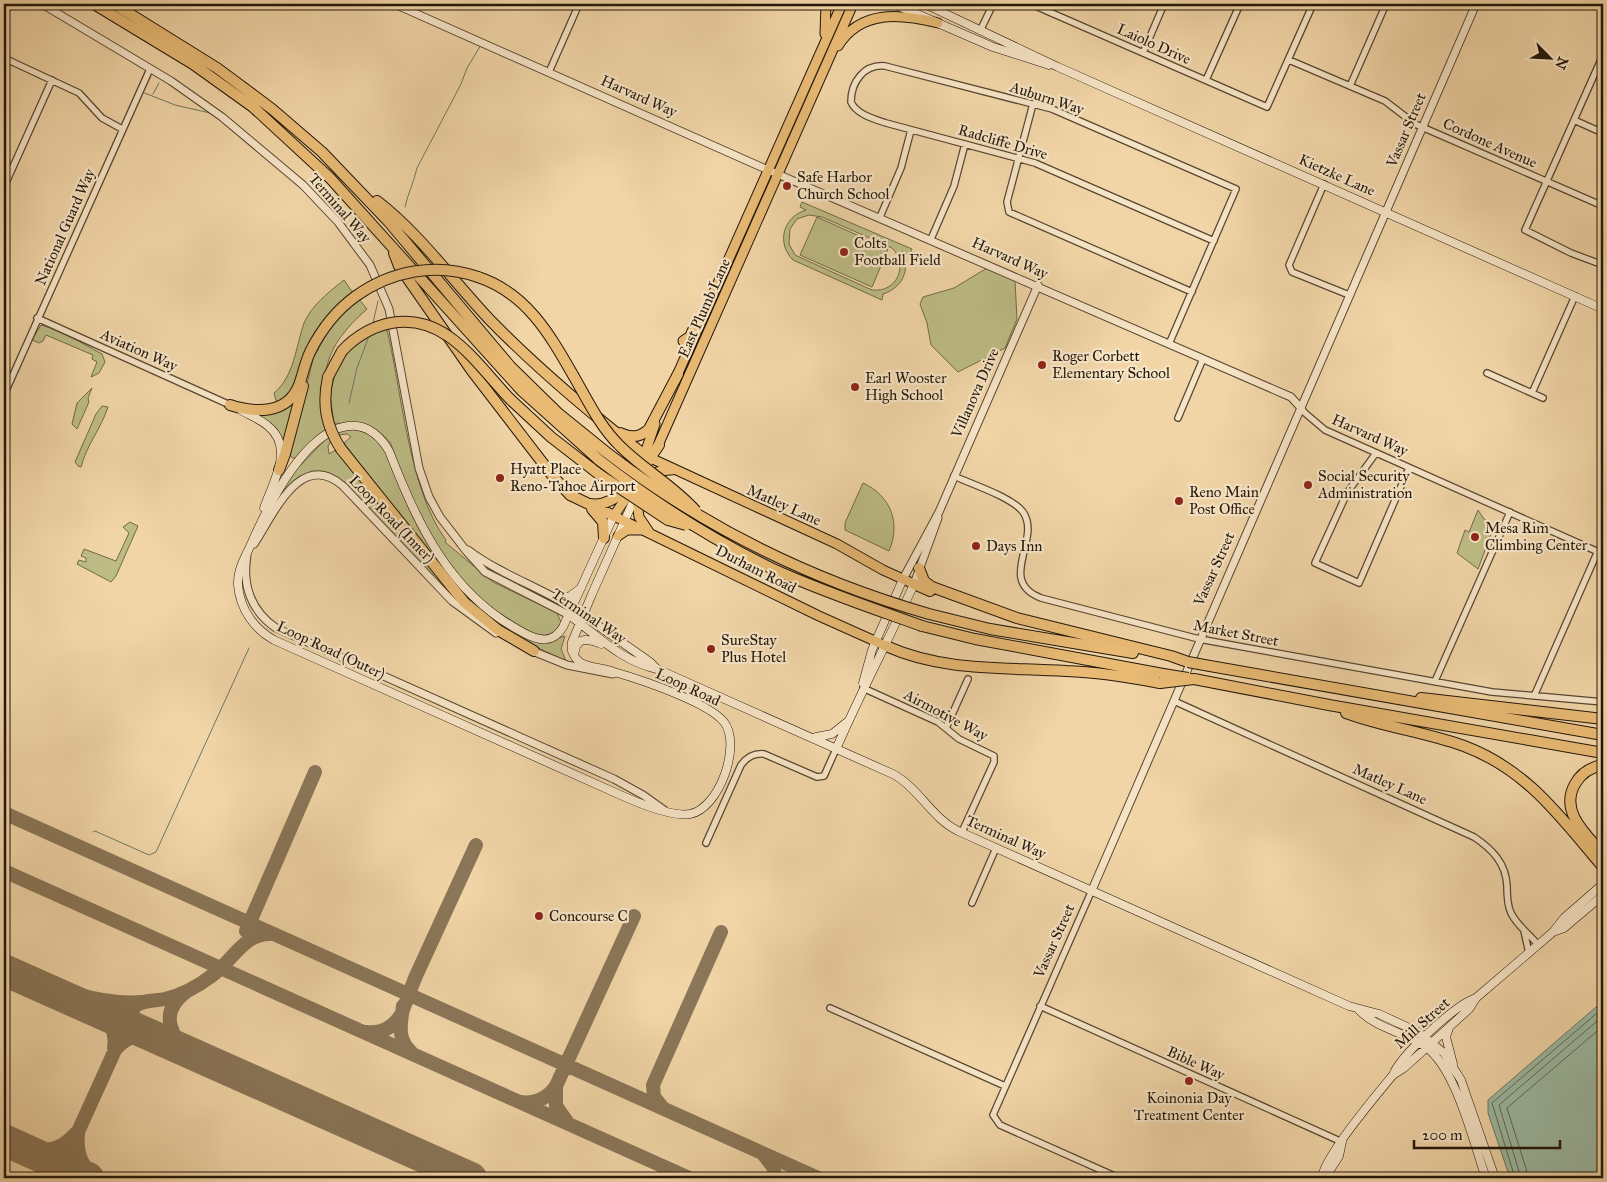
<svg xmlns="http://www.w3.org/2000/svg" width="1607" height="1182" font-family="'IM FELL Great Primer',serif">
	<style>
		.green { fill: #bdbc85; stroke: #706a47; fill-rule: evenodd }
		.water { fill: #9cb9a2; stroke: #6c7865 }
		.lines { fill: none; stroke-linecap: round; stroke-linejoin: round }
		.shore { stroke: #606856; stroke-width: 1 }
		.stream { stroke: #6c7865; stroke-width: 1 }
		.taxiway { stroke: #8a7658; stroke-width: 14 }
		.runway { stroke: #8a7658; stroke-width: 32 }
		.minor-casing { stroke: #564630; stroke-width: 8 }
		.tertiary-casing { stroke: #564630; stroke-width: 9 }
		.secondary-casing { stroke: #231709; stroke-width: 9 }
		.primary-casing { stroke: #231709; stroke-width: 11 }
		.motorway-casing { stroke: #231709; stroke-width: 12 }
		.minor { stroke: #f6e4c6; stroke-width: 5.5 }
		.tertiary { stroke: #f6e4c6; stroke-width: 7 }
		.secondary { stroke: #f6e4c6; stroke-width: 8 }
		.primary { stroke: #e8ba74; stroke-width: 9 }
		.motorway { stroke: #e8ba74; stroke-width: 10 }
		.motorway-bridge-casing { stroke: #231709; stroke-width: 12; stroke-linecap: butt }
		.motorway-bridge { stroke: #e8ba74; stroke-width: 10 }
		.poi-dot { fill: #8f2418; stroke: #f6e4c6; stroke-width: 2 }
		.labels { text-anchor: middle; stroke-width: 4.5; stroke-linejoin: round; paint-order: stroke }
		.street-label { font-size: 15px; fill: #231709; stroke: #f6e4c6 }
		.poi-label { font-size: 15px; fill: #231709; stroke: #f6e4c6; text-anchor: start }
	</style>
	<rect width="100%" height="100%" fill="#f1d5a7"/>
	<filter id="stains"><feTurbulence type="fractalNoise" baseFrequency=".004" numOctaves="4"/><feColorMatrix values="0 0 0 0 .2 0 0 0 0 .09 0 0 0 0 .02 0 0 0 .5 -.17"/></filter>
	<radialGradient id="worn" r=".72"><stop offset=".6" stop-color="#630" stop-opacity="0"/><stop offset="1" stop-color="#630" stop-opacity=".3"/></radialGradient>
	<path class="green" d="M802,202l110,47 -3,6 -7,-3c9,18 0,36 -19,42l-1,6 -89,-40c-17,-17 -10,-43 13,-50l-6,-3zM809,215l13,2 70,31c17,17 5,45 -20,42l-77,-35 -6,-11 1,-15 7,-10z
		M817,217l71,32 -16,38 -72,-32z
		M987,268l28,13 2,38 -12,29 -47,24 -27,-27 -4,-22 -7,-19 3,-7 31,-9z
		M344,280l9,13 -32,30 -28,68 -16,13 -3,-11c20,-16 22,-47 30,-70 7,-17 26,-32 40,-43z
		M358,298l9,11c-45,40 -46,63 -40,120l-31,29h-4l-2,-4 23,-95 18,-34z
		M41,325c21,6 42,19 61,29l3,8 -6,11 -8,4 6,-15 -5,-3 1,-4 -47,-20 -3,6 -4,2 -7,-3z
		M386,326c16,63 22,163 60,214l-1,2 48,40 64,31 4,9c-8,18 -23,15 -37,6 -15,-9 -31,-18 -44,-30 -45,-40 -70,-99 -89,-154 -19,-24 -31,-19 -57,-21l-4,-28 5,-22 7,-15 11,-14z
		M92,388l-4,10 1,4 -12,27 -5,-5 5,-21z
		M298,393l-14,56c-5,-19 -13,-28 -31,-35z
		M102,406l6,1c-7,22 -21,37 -27,60l-3,-1 -3,-4 21,-48z
		M353,429c13,3 24,8 31,20 10,16 14,36 22,53 16,38 39,72 69,101l67,40 23,-7 -4,13 5,12 -60,-28 -39,-33 -123,-157 7,-6 -4,-3 -8,1 -2,-3z
		M330,435l2,4 -4,7 1,8 10,-6 135,168 -31,-27 -98,-105c-14,-12 -40,-14 -54,1 -6,6 -11,17 -17,21l19,-33z
		M863,483c28,13 38,40 26,68l-44,-21v-7z
		M1478,510l6,9 10,7 -16,43 -21,-16 8,-23 4,2z
		M130,522l8,4 -22,50 -5,6 -34,-18 2,-4 7,2v-4l-5,-2 3,-7 32,12 13,-28 -6,-6z"/>
	<path class="water" d="M1603,1001v177h-93l-22,-65v-13z"/>
	<g class="lines">
		<path class="shore" d="M1515,1178l-23,-75 111,-95
			M1521,1178l-22,-73 104,-89
			M1529,1178l-22,-70 96,-82"/>
		<path class="stream" d="M142,92l33,13 35,8
			M153,94l6,-11
			M405,207c3,-14 9,-25 12,-39l44,-84 6,-16 14,-23
			M373,323l5,-22
			M349,403l8,-35 12,-32
			M93,832l2,-1 54,24 7,-3 93,-204"/>
		<path class="taxiway" d="M4,813l814,365
			M4,871l685,307
			M246,931l69,-159
			M4,967c44,18 90,39 139,35
			M186,992c-28,20 -16,47 8,63
			M403,1006c-2,19 -7,32 9,47
			M93,1009c15,10 24,21 21,39
			M401,1015l14,-37 61,-133
			M366,1032c16,2 28,-5 36,-19
			M116,1049c12,-14 25,-15 42,-11
			M556,1086v20l12,17
			M520,1102c15,2 27,-3 36,-16l78,-170
			M663,1108l-9,-11 -1,-12 68,-153
			M78,1135c-2,17 4,32 17,43
			M19,1147c22,6 41,5 56,-13
			M764,1155l9,12 3,11
			M42,1158l11,8 3,12
			M57,1178l78,-172c8,-6 20,-5 30,-7 16,-4 32,-12 45,-22 22,-14 33,-45 62,-43
			M57,1178l11,-5 13,2"/>
		<path class="runway" d="M4,970l467,208
			M4,1140l84,38"/>
		<defs>
			<path id="minor" d="M1031,4l236,103 46,-103
				M981,29l12,-25
				M1143,53l21,-49
				M1603,55l-78,175 46,23 32,12
				M4,58l75,35 23,25 20,11
				M1289,60l96,41 30,23 188,82
				M549,72l30,-68
				M1206,80l34,-76
				M1350,86l36,-82
				M1033,104l-26,98 2,10 183,80
				M1574,120l29,13
				M1324,184l-35,81 3,7 57,23
				M4,187l48,-107
				M880,217l21,-49 10,-38
				M931,239l23,-53 11,-42
				M37,318l193,87
				M1169,344c22,-52 45,-103 67,-155l-184,-80 -167,-43c-21,-2 -34,16 -34,36 5,12 23,17 35,21l149,40 179,78
				M1487,373l56,25
				M1532,393l43,-97
				M4,395l146,-326
				M1300,407l5,6 20,17 278,124
				M1178,418l25,-59
				M1376,453l-29,40 -32,70 44,20 50,-115
				M954,476c17,8 58,21 69,36 19,27 -27,69 18,86l158,41 293,53 111,10
				M1435,681l75,-169
				M863,688l75,34 21,17 35,17v6l-32,70
				M1535,694l62,-141 6,-6
				M1174,701l300,136c18,12 32,26 33,49 0,9 0,19 4,27 6,13 19,21 27,32
				M946,728l22,-49
				M706,843l35,-78c6,-8 13,-12 23,-11l53,23 7,-1 13,-29
				M1092,890l-99,225 7,10 119,53
				M972,903l24,-55
				M1524,931l5,22
				M1040,1006l302,136
				M830,1008l175,78"/>
			<path id="tertiary" d="M42,4l129,77 51,36 81,68 35,37 32,43 19,44 30,159 10,29 11,20 27,35 18,20 84,43
				M401,4l-2,2 360,160 532,231 9,10
				M254,544c19,-28 46,-96 89,-58l109,115 44,32
				M468,550c32,24 71,37 105,58
				M247,556c-5,29 4,55 29,72l338,151 29,16 21,15
				M903,579l36,-67 99,-227
				M914,584l24,-66
				M530,650l37,15 46,9
				M1092,890l384,-886"/>
			<path id="secondary" d="M894,4l99,43 56,18
				M929,6l129,61 545,242
				M241,410c8,5 19,9 27,16 27,22 5,56 -4,82
				M615,513l-52,114c-10,17 -24,14 -39,6 -74,-38 -106,-108 -135,-182 -7,-12 -18,-23 -32,-25 -48,-5 -89,80 -105,116 -6,14 -15,27 -14,43 2,24 16,44 36,55l351,157c16,7 48,20 65,17 29,-5 52,-69 34,-92 -16,-20 -85,-43 -110,-50 -10,-4 -23,-4 -33,-9 -5,-3 -7,-7 -9,-12v-9l20,-48 45,-101
				M555,597h14l12,-9
				M573,608l77,54 7,7
				M569,615c29,21 52,46 88,54l238,106c25,15 37,43 63,56l391,175 30,8 39,18 26,21 17,27 34,98
				M575,651c2,-15 15,-12 26,-7
				M863,683l9,-33 31,-71
				M816,737l16,-3 15,-12
				M837,747c24,-55 52,-108 77,-163
				M1553,932l11,-4 39,-33
				M1359,1010c18,19 46,22 67,37 31,23 47,95 60,131
				M1449,1028l-3,9 7,27
				M1393,1075l11,-7 65,-59 7,-11
				M1322,1178c0,-19 56,-85 71,-103 7,-19 63,-71 83,-77l77,-66 11,-14 39,-34
				M1325,1178l14,-22 3,-14"/>
			<path id="primary" d="M929,4l5,3
				M825,34l1,-30
				M838,46c23,-37 63,-32 100,-23
				M683,341l7,-5 3,-7
				M675,380l167,-376
				M656,450l197,-446
				M644,455l193,89 46,26 31,14
				M672,470c-29,-1 -44,24 -58,46l205,100 67,30
				M639,471l16,-47
				M636,493l3,24 10,15
				M618,536l9,-6h14"/>
			<path id="motorway" d="M94,4l99,60 60,43 77,71 191,212 78,70
				M114,4l103,64 55,41 50,43 66,69 122,145 49,48 47,38
				M377,201c43,33 76,80 113,119 47,48 99,92 152,133
				M394,253l5,13 73,105 80,104 18,20 44,21
				M478,277c48,16 71,56 95,98
				M328,377l14,-26
				M511,400l40,37 49,38
				M230,405c25,8 57,10 69,-20 4,-11 6,-22 11,-33 11,-22 25,-41 46,-56
				M620,433c11,5 20,5 29,-4l29,-55
				M341,449l123,153 34,28 36,21
				M279,470l6,-16 18,-68
				M590,504c31,5 54,-38 69,-59
				M592,509l11,13 1,16
				M919,568l5,13 8,6 85,31 154,38 17,6
				M914,584l16,7
				M929,614l61,15 143,24
				M922,626l53,13 188,35
				M886,646c58,26 118,21 180,25 32,1 63,6 94,12
				M1210,666l393,69
				M1194,679l135,26 274,48
				M1421,698l182,21
				M1346,713c38,14 79,19 118,33 64,24 97,72 139,121
				M1603,765c-12,2 -22,8 -28,19 -16,28 12,51 28,70"/>
		</defs>
		<use href="#minor" class="minor-casing"/>
		<use href="#tertiary" class="tertiary-casing"/>
		<use href="#secondary" class="secondary-casing"/>
		<use href="#primary" class="primary-casing"/>
		<use href="#motorway" class="motorway-casing"/>
		<use href="#minor" class="minor"/>
		<use href="#tertiary" class="tertiary"/>
		<use href="#secondary" class="secondary"/>
		<use href="#primary" class="primary"/>
		<use href="#motorway" class="motorway"/>
		<defs>
			<path id="motorway-bridge" d="M356,296c35,-25 80,-34 122,-19
				M342,351c14,-15 29,-24 49,-28 56,-10 86,42 120,77
				M573,375c14,24 27,52 47,71 24,24 54,40 76,65
				M328,377c-6,27 -2,49 13,72
				M606,452c97,75 205,128 323,162
				M599,460c54,42 112,79 174,109 48,22 99,39 149,57
				M600,475l68,45 18,5
				M1188,662l22,4
				M1163,674l25,4
				M1160,683l34,-4"/>
		</defs>
		<use href="#motorway-bridge" class="motorway-bridge-casing"/>
		<use href="#motorway-bridge" class="motorway-bridge"/>
	</g>
	<g class="poi-dot">
		<circle cx="787" cy="186" r="5"/>
		<circle cx="844" cy="252" r="5"/>
		<circle cx="1042" cy="365" r="5"/>
		<circle cx="855" cy="387" r="5"/>
		<circle cx="500" cy="478" r="5"/>
		<circle cx="1308" cy="485" r="5"/>
		<circle cx="1179" cy="501" r="5"/>
		<circle cx="1475" cy="537" r="5"/>
		<circle cx="976" cy="546" r="5"/>
		<circle cx="711" cy="649" r="5"/>
		<circle cx="539" cy="916" r="5"/>
		<circle cx="1189" cy="1081" r="5"/>
	</g>
	<g class="labels">
		<g class="street-label">
			<text transform="translate(1154 44) rotate(24)" y="5">Laiolo Drive</text>
			<text transform="translate(639 96) rotate(24)" y="5">Harvard Way</text>
			<text transform="translate(1047 98) rotate(18)" y="5">Auburn Way</text>
			<text transform="translate(1406 130) rotate(-67)" y="5">Vassar Street</text>
			<text transform="translate(1003 142) rotate(16)" y="5">Radcliffe Drive</text>
			<text transform="translate(1490 143) rotate(24)" y="5">Cordone Avenue</text>
			<text transform="translate(1337 175) rotate(24)" y="5">Kietzke Lane</text>
			<text transform="translate(340 208) rotate(49)" y="5">Terminal Way</text>
			<text transform="translate(65 227) rotate(-66)" y="5">National Guard Way</text>
			<text transform="translate(1010 258) rotate(24)" y="5">Harvard Way</text>
			<text transform="translate(704 308) rotate(-66)" y="5">East Plumb Lane</text>
			<text transform="translate(139 350) rotate(24)" y="5">Aviation Way</text>
			<text transform="translate(975 393) rotate(-66)" y="5">Villanova Drive</text>
			<text transform="translate(1370 435) rotate(24)" y="5">Harvard Way</text>
			<text transform="translate(784 505) rotate(24)" y="5">Matley Lane</text>
			<text transform="translate(392 519) rotate(46)" y="5">Loop Road (Inner)</text>
			<text transform="translate(756 569) rotate(27)" y="5">Durham Road</text>
			<text transform="translate(1214 569) rotate(-66)" y="5">Vassar Street</text>
			<text transform="translate(589 616) rotate(34)" y="5">Terminal Way</text>
			<text transform="translate(1236 633) rotate(11)" y="5">Market Street</text>
			<text transform="translate(331 650) rotate(25)" y="5">Loop Road (Outer)</text>
			<text transform="translate(688 687) rotate(25)" y="5">Loop Road</text>
			<text transform="translate(946 715) rotate(28)" y="5">Airmotive Way</text>
			<text transform="translate(1390 784) rotate(24)" y="5">Matley Lane</text>
			<text transform="translate(1006 837) rotate(24)" y="5">Terminal Way</text>
			<text transform="translate(1054 941) rotate(-66)" y="5">Vassar Street</text>
			<text transform="translate(1422 1023) rotate(-42)" y="5">Mill Street</text>
			<text transform="translate(1196 1063) rotate(24)" y="5">Bible Way</text>
		</g>
		<g class="poi-label">
			<text x="797" y="182">Safe Harbor<tspan x="797" dy="17">Church School</tspan></text>
			<text x="854" y="248">Colts<tspan x="854" dy="17">Football Field</tspan></text>
			<text x="1052" y="361">Roger Corbett<tspan x="1052" dy="17">Elementary School</tspan></text>
			<text x="865" y="383">Earl Wooster<tspan x="865" dy="17">High School</tspan></text>
			<text x="510" y="474">Hyatt Place<tspan x="510" dy="17">Reno-Tahoe Airport</tspan></text>
			<text x="1318" y="481">Social Security<tspan x="1318" dy="17">Administration</tspan></text>
			<text x="1189" y="497">Reno Main<tspan x="1189" dy="17">Post Office</tspan></text>
			<text x="1485" y="533">Mesa Rim<tspan x="1485" dy="17">Climbing Center</tspan></text>
			<text x="986" y="551">Days Inn</text>
			<text x="721" y="645">SureStay<tspan x="721" dy="17">Plus Hotel</tspan></text>
			<text x="549" y="921">Concourse C</text>
			<text x="1189" y="1103" text-anchor="middle">Koinonia Day<tspan x="1189" dy="17">Treatment Center</tspan></text>
		</g>
	</g>
	<rect width="1607" height="1182" fill="none" stroke="#f1d5a7" stroke-width="20"/>
	<rect x="5" y="5" width="1597" height="1172" fill="none" stroke="#231709" stroke-width="2.5"/>
	<rect x="10" y="10" width="1587" height="1162" fill="none" stroke="#231709"/>
	<g transform="translate(1550 58) rotate(114)" stroke="#f6e4c6" stroke-width="4" paint-order="stroke">
	<path d="M0-4L9 19L0 12L-9 19Z" fill="#231709"/>
	<text y="-8" font-size="14" font-weight="bold" text-anchor="middle" fill="#231709">N</text>
	</g>
	<path d="M1414 1140v8h146v-8" fill="none" stroke="#231709" stroke-width="2.5"/>
	<text x="1422" y="1140" font-size="15" fill="#231709" stroke="#f6e4c6" stroke-width="4" paint-order="stroke">200 m</text>
	<rect width="100%" height="100%" filter="url(#stains)"/>
	<rect width="100%" height="100%" fill="url(#worn)"/>
</svg>
